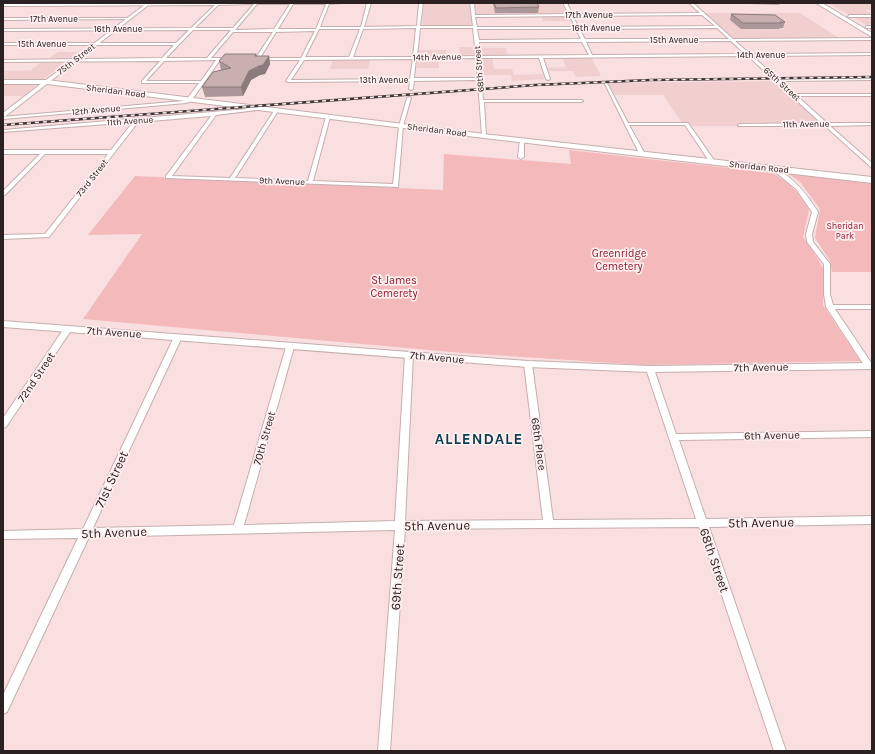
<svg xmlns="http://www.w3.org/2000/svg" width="875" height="754" font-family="Karla,sans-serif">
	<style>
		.built { fill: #f1cfcf }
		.green { fill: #f4b9bb }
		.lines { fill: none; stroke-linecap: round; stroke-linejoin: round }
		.minor-casing { stroke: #c6aeae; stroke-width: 2 }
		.tertiary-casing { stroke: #c6aeae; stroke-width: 2 }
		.primary-casing { stroke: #c6aeae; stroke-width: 2 }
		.minor { fill: #fff; fill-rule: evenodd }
		.tertiary { fill: #fff; fill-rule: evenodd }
		.primary { fill: #fff; fill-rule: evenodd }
		.rail-casing { stroke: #423637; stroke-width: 2.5 }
		.rail { stroke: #ffefef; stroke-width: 1.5; stroke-dasharray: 4; stroke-linecap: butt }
		.wall { fill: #ac9798 }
		.shaded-wall { fill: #8c7b7c }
		.building { fill: #c8b0b1; stroke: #8c7b7c }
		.labels { text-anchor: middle; stroke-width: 3.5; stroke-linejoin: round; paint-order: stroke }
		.far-street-label { font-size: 9px; fill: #2b2122; stroke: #ffefef }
		.far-park-label { font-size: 9px; fill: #8f1a31; stroke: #ffefef }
		.park-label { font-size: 11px; fill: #8f1a31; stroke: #ffefef }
		.street-label { font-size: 11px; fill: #2b2122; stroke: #ffefef }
		.near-street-label { font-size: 13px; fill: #2b2122; stroke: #ffefef }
		.district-label { font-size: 15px; font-weight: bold; letter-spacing: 1px; fill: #0a3e50; stroke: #ffefef }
	</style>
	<rect width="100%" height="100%" fill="#f9dfe0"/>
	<path class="built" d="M424,3l45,1 3,21 -50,1z
		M479,3h82l10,18h-28l-2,-6h-65l-1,-11z
		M828,3h44v7h-7l7,4v14z
		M705,13h95l39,25h-105z
		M459,47l47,1 2,7 -16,1 2,13h18l2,6 29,-1 1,5 -32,2 -1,-6h-27l-4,-19h-20z
		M419,50h27v6h-7v12h-22z
		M58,52h22l-8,6h-23z
		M562,57h29l10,19 -25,1 -3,-6h-25l-1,-3 19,-1z
		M333,59h37l-2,10h-38z
		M40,63h25l-21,16h-41v-8l28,-1z
		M775,81l44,40 -10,3h-72l1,2h-48l-8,-3 -19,-28h-48l-7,-12z
		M3,84h27l7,1 -10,9v2h-24z"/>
	<path class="green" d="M569,150l204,23c16,10 27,20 36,37l-6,27 13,19 8,14 -1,35 37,56 -216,4 -181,-12 -380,-34 59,-85 -54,1 47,-59 308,14 1,-36 127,10z
		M786,172l86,9v91h-40l-2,-11 -15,-23 5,-29 -20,-27z"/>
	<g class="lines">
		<defs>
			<path id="minor" d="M341,3l-12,1 -9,23h41l6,-24h4l-7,24 53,-1 2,-23h4l-3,23h53l-3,-23h4l1,12 94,-1 -6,-11h4l5,11 128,-1 -11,-10h4l40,36 139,-1v2l-137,1 15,13 122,-1v2l-120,1 26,23 94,-1v2l-92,1 14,13h78v2h-75l30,27h45v2l-42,1 42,37v5l-47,-42h-87v-1l2,-1 81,-1 -73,-67 -205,2 7,21 -2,1 -2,-1 -7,-21h-59l3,42h98l2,1 -2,1h-97l2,34 -2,1 -2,-1 -4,-56 -64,1 -1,8 -2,1 -2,-1 1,-8 -122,1 -2,-1 14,-21h-43l-2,-1 18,-27h-40l-22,26h19l2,1 -12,1 -29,41 -5,2 -183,16v-2l180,-16 4,-2 12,-16h-57v-2l18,-20 -157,1v-2l159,-2 12,-13h-171v-2h173l13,-13 -186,1v-2l188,-1 24,-23 -212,1v-2zM254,4l-21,24h-38l23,-23zM257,4h33l-16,25 -39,1zM293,4h33l-10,25h-38zM702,15l13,11 -137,1 -5,-11zM570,16l5,11h-98l-2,-10zM416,28l-3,29h-60l10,-28zM420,28h53l3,28 -59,1zM717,28l12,11h-144l-6,-10zM319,29h41l-11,28h-44zM477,29h99l5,10 -102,1zM193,30h38l-24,28h-41zM315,31l-14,27h-41l16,-26zM731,41l14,13 -153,1 -6,-13zM479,42h103l7,13 -109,1zM476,58l2,20h-64l2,-19zM413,59l-3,20 -119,1 13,-20zM216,60l-15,21h-55l18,-20z
				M748,3h32l-2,1z
				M849,15h23v2h-24z
				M3,18h125l2,1 -127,1z
				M866,26h6v2h-6z
				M604,82l3,1 21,40h60l28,40 -1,1h-4l-26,-39h-56l16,29 -5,1z
				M409,97l2,1 -8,28 -5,61 -232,-9v-2l45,-60 -73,6 -89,115 -46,2v-4l42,-1 63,-80h-63l-40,41 -2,1v-5l37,-37h-37v-4h108l22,-28 -130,10v-2l256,-22v1l-2,1 -41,5 -44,61 58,2 44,-67 2,-1 2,1 -43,67 73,3 18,-64 2,-1 2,1 -17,64 80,3 6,-58 8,-28z
				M520,139l4,1v17l-3,2 -3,-2z
				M773,168h4c18,12 30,26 41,44l-6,22 1,8 17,22v30l3,11h39v4h-37l37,55v4h-6l-40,-61 -2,-13v-30l-17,-22 -1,-8 6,-22 -16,-23 -23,-19z
				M65,327h6l1,2 -66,98 -3,1v-10z
				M175,335h6l1,2 -89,191 141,-3 52,-178 4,-3 4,3 -50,178 151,-4 10,-166 4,-3 4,3 -8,166 138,-1 -19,-156 4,-3 4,3 21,156 143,-1 -50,-150 4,-3 4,3 22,65 196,-3v6l-193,3 27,79 166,-3v8l-163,3 77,224h-12l-75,-224 -294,2 -15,222h-12l17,-221 -306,7 -82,175 -4,2v-19l75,-157 -75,1v-8l80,-2z"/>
			<path id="tertiary" d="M147,3h4l-148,115v-5z
				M3,321l525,40 122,5 222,-3v6l-222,3 -122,-5 -525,-40z"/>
			<path id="primary" d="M816,3h6l50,30v4z
				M3,80h44l437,54 388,43v6l-388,-45 -437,-54h-44z"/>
		</defs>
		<use href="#minor" class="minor-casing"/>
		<use href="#tertiary" class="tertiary-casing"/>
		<use href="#primary" class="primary-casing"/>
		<use href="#minor" class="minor"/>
		<use href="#tertiary" class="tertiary"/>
		<use href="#primary" class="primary"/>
		<defs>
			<path id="rail" d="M3,125l532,-40 116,-5 221,-3"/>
		</defs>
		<use href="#rail" class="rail-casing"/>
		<use href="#rail" class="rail"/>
	</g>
	<path class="wall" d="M493,3h44l2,4 -1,6h-43z
		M731,14l54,8 -2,6h-3l-1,1h-38l-11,-9z
		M256,54l1,2h12l1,8 -5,10 -5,1 -9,5 -8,16 -38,1 -3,-10 20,-17h-1l-2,-9z"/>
	<path class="shaded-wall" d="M269,56l1,8 -5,10 -5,1 -9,5 -8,16 -2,-9 8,-16z"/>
	<path class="building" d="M494,3h43l2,4 -43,1z
		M731,14l44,1 10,7h-5l1,1h-38z
		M225,54h31l-1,2h14l-6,9 -4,1 -10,5 -8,16h-39l11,-15 18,-4 -12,-7z"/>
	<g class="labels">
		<g class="far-street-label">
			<text x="589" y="18">17th Avenue</text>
			<text x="54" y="22">17th Avenue</text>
			<text x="596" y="31">16th Avenue</text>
			<text x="118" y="32">16th Avenue</text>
			<text x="674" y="43">15th Avenue</text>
			<text x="42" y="47">15th Avenue</text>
			<text x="761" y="58">14th Avenue</text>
			<text transform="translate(437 57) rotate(-1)" y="3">14th Avenue</text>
			<text transform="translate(76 59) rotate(-38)" y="3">75th Street</text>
			<text transform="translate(479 69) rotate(-95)" y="3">68th Street</text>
			<text x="384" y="83">13th Avenue</text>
			<text transform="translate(782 84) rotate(42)" y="3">65th Street</text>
			<text transform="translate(116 91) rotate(7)" y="3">Sheridan Road</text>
			<text transform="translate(96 110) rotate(-5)" y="3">12th Avenue</text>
			<text transform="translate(130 121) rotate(-4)" y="3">11th Avenue</text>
			<text transform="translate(806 124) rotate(-1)" y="3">11th Avenue</text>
			<text transform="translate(437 130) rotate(7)" y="3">Sheridan Road</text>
			<text transform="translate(759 167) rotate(6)" y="3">Sheridan Road</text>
			<text transform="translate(92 178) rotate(-52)" y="3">73rd Street</text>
			<text transform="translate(282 181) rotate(2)" y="3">9th Avenue</text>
		</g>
		<g class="far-park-label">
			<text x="845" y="229">Sheridan<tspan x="845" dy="10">Park</tspan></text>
		</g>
		<g class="park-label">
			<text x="619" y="257">Greenridge<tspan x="619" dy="13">Cemetery</tspan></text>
			<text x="394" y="284">St James<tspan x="394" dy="13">Cemerety</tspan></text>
		</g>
		<g class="street-label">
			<text transform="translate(114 332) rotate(4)" y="4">7th Avenue</text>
			<text transform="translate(437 357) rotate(5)" y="4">7th Avenue</text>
			<text transform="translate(761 367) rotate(-1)" y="4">7th Avenue</text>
			<text transform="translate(36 377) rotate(-56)" y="4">72nd Street</text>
			<text transform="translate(772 435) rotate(-1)" y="4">6th Avenue</text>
			<text transform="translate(264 438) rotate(-74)" y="4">70th Street</text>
			<text transform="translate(539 444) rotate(82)" y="4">68th Place</text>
		</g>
		<g class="near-street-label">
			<text transform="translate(111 479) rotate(-65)" y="5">71st Street</text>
			<text transform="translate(761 522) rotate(-1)" y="5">5th Avenue</text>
			<text transform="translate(437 525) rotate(-1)" y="5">5th Avenue</text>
			<text transform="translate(114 532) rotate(-2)" y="5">5th Avenue</text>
			<text transform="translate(715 560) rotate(71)" y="5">68th Street</text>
			<text transform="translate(397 577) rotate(-86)" y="5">69th Street</text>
		</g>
		<g class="district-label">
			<text x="479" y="444">ALLENDALE</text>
		</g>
	</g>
	<rect width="875" height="754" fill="none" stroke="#2b2122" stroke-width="8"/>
</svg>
